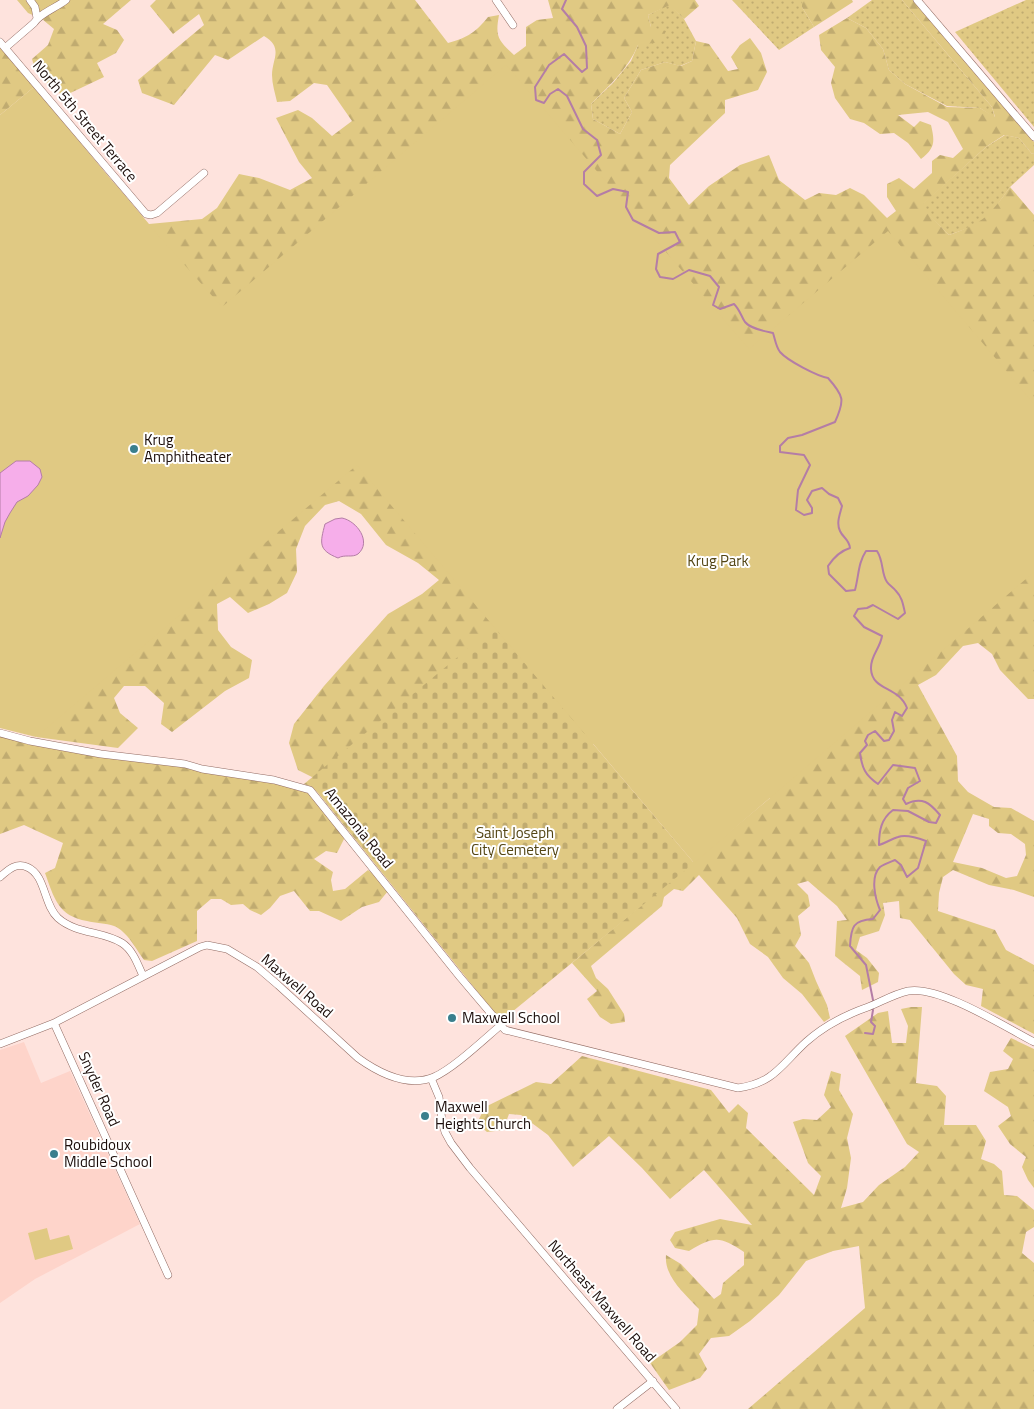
<svg xmlns="http://www.w3.org/2000/svg" width="1034" height="1409" font-family="'Titillium Web',sans-serif">
	<style>
		.built { fill: #fed4ca }
		.grass { fill: url(#grass-dots) }
		.forest { fill: url(#forest-firs); fill-rule: evenodd }
		.cemetery { fill: url(#cemetery-stones) }
		.park { fill: #e0c983 }
		.water { fill: #f6aeea; stroke: #b47da6 }
		.lines { fill: none; stroke-linecap: round; stroke-linejoin: round }
		.stream { stroke: #b47da6; stroke-width: 2 }
		.minor-casing { stroke: #926b63; stroke-width: 8 }
		.minor { stroke: #fff; stroke-width: 7 }
		.poi-dot { fill: #3a7f8d; stroke: #fff; stroke-width: 2 }
		.labels { text-anchor: middle; stroke-width: 4; stroke-linejoin: round; paint-order: stroke }
		.street-label { font-size: 15px; fill: #1a0c09; stroke: #fff }
		.poi-label { font-size: 15px; fill: #1a0c09; stroke: #fff; text-anchor: start }
		.park-label { font-size: 15px; fill: #534514; stroke: #fff }
	</style>
	<defs>
		<pattern id="grass-dots" width="8" height="8" patternUnits="userSpaceOnUse" patternTransform="scale(1.25)"><rect width="8" height="8" fill="#e0c983"/><path d="M2 2h.1M6 6h.1" fill="none" stroke="#c0ab70" stroke-width="1.8" stroke-linecap="round"/></pattern>
		<pattern id="forest-firs" width="22" height="20" patternUnits="userSpaceOnUse" patternTransform="scale(1.25)"><rect width="22" height="20" fill="#e0c983"/><path d="M5 1l3.5 6h-7zM16 11l3.5 6h-7z" fill="#c0ab70"/></pattern>
		<pattern id="cemetery-stones" width="16" height="16" patternUnits="userSpaceOnUse" patternTransform="scale(1.25)"><rect width="16" height="16" fill="#e0c983"/><path d="M2 7V4a2 2 0 0 1 4 0v3zM10 15v-3a2 2 0 0 1 4 0v3z" fill="#c0ab70"/></pattern>
	</defs>
	<rect width="100%" height="100%" fill="#fee3dd"/>
	<path class="built" d="M24,1042l17,41 29,-12 70,153 -105,55 -35,24v-253z"/>
	<path class="grass" d="M732,0h70v7l12,20 -35,23z
		M872,0h30l90,107 3,11 -15,-10 -33,-2 -42,-22 -16,-14 -6,-21 -17,-21 -19,-10z
		M1026,0h8v127l-79,-95z
		M670,4l14,15 12,22 -4,20 -12,5 -15,-4 -24,8 -17,28 8,14 -12,22 -27,-15 -2,-15 22,-21 18,-22 7,-16 13,-18 -3,-12z
		M1005,135l14,3 13,16 2,-1v12l-24,22 -20,28 -16,11 -25,9 -29,-29 66,-59z"/>
	<path class="forest" d="M17,0h114l-28,24 14,6 7,10 -8,13 -19,10 7,14 -40,19c-14,-10 -28,-20 -32,-37l16,-14 6,-16 -12,-10 -14,-6z
		M156,0h259l33,43c19,-5 28,-11 40,-26l11,-2c-4,22 -1,25 15,40l12,-9v-19l11,-7 16,-2 -5,-18h147l4,6 -15,13 -14,-14 -22,10 3,12 15,4 -5,11 -23,3c-10,24 -29,41 -47,59l2,15 27,15 12,-22 -8,-14 17,-28 24,-8 16,4 11,-5 4,-20 13,3 19,27 10,-2 -7,-12 9,-12 10,-7 11,15 6,19 -9,18 -33,10v13l-55,52 -1,13 20,27 20,-19 31,-21 29,-10 10,25 26,20 14,-7 17,2 14,-7 14,7 23,23 9,-7 -9,-14v-13l12,-6 15,11 18,-16v-12l8,-6 13,3 10,-9 -15,-27 -20,-10 -30,3 16,12 6,-6 11,4c4,17 4,23 -10,34l-13,-16 -14,-10 -14,1 -16,-11 -14,-4 -15,-21 -4,-15 4,-16 -14,-17 -2,-15 28,-17 19,10 17,21 6,21 16,14 42,23 33,1 15,9 -3,-10 -90,-107h14l118,142v11l-2,1 -13,-16 -15,-3 -18,12 -65,59 28,29c36,-13 39,-18 61,-48l24,28v484h-6l-28,-29 -8,-16 -14,-11 -15,3 -27,29 -18,10 39,71 1,25 10,11 26,15 17,1 23,13v76l-20,-7 -25,-5 -36,-15 -10,7 -4,16 -1,18 57,19 11,20 28,15v69l-53,-28 2,-17 -17,-4 -12,-11 -44,-54 -10,-2 -1,-17 -16,2 2,12 -6,16 -19,6 -4,13 11,8 12,15 -1,9 -16,8 -2,-14 -25,-20 2,-35 10,-1 -10,-14 -29,-25 -11,3 11,11 2,11 -12,10 3,19 -6,11 14,17 7,18 11,24 3,13 -6,4 -22,-28 -19,-16 -15,-21 -18,-13 -13,-26 -38,-43 -16,16 -9,-2 -10,8 -2,9 -71,60 5,12 12,11 16,25 1,8 -14,2 -11,-7 -13,-18 10,-8 -25,-28 198,-165 -67,-67 -391,46 -14,-7 -9,-27 5,-19 30,-38 64,-72 34,-20 17,-14 -21,-17 -32,-18 -25,-31 -22,-13 -14,4 -20,21 -9,23 1,23 -10,21 -18,11 -21,9 -18,-16 -13,7 1,26 13,17 21,13 -3,18 -24,13 -53,41 -11,-8 3,-21 -19,-17h-21l-10,12 6,15 18,15 -20,20 -82,-11 19,-33 163,-368 -106,-156 37,44 53,-5 15,-11 22,-34 20,4 31,12 22,-12 -13,-16 -23,-44 22,-8 14,8 20,18 20,-15 -25,-36 -13,-2 -24,18 -13,1c-2,-9 -5,-18 -5,-27 0,-16 12,-27 -8,-39l-36,24 -13,-5 -41,50 -32,-12 -4,-13 66,-55 -5,-11 -26,20 -23,-28zM973,814l16,5v7l9,7 13,1 14,10 1,11 -9,21 -11,2 -24,-10 -29,-6z
		M802,0h50l1,2 -39,25 -12,-20z
		M0,47l34,40 -34,28z
		M0,734l32,9 235,37 40,12 10,8 29,35 -9,18 -11,-2 -12,8 19,13 -2,8 2,11 12,-2 23,-19 9,7 11,14 -9,11 -17,5 -21,14 -22,-10h-9l-16,-20 -14,5 -10,12 -9,7 -11,-5 -7,-6 -12,1 -10,-6h-10l-14,12v30l-45,20 -8,-1c-8,-11 -17,-29 -30,-34 -8,-3 -19,-3 -27,-5 -29,-5 -33,-23 -42,-48l10,-5 8,-25 -39,-18 -24,9z
		M911,1007h11l-6,76 21,3 9,10 -2,29h32l10,16 -5,18 13,5 8,7 2,24 13,1 17,14v17l-8,5 -4,21 12,10v146h-286l117,-101 -6,-62 -26,5 -27,10 -27,34 -29,26 -21,15 -18,2 -12,16 8,15 -7,9 -31,12 -19,-27 30,-21 17,-17 2,-16c-14,-15 -35,-32 -33,-54l15,9 33,35 7,-5 2,-11 21,-18v-13c-25,-16 -29,-16 -55,-1l-14,-3 -5,-8 5,-8 45,-13 32,6 -48,-55 -34,29 -28,-31 -33,-32 -36,31 -25,-32 -27,-20 -12,-1 -6,16 -16,2 -10,-9 8,-16 51,-25 15,2 31,-28 129,34 18,23 9,-9 10,9 -2,15 68,67 7,-19 -13,-13 -15,-41 10,-3 14,1 14,-13 -7,-12 7,-24 10,3 -2,16 14,24 -6,24 4,20 -4,30 -6,20 22,-6 16,-17 26,-18 14,-15 -12,-8 -62,-108 33,-23 10,-2 4,32h14l2,-17 -7,-17z
		M1011,1038l23,11v139l-6,-8 -6,-13 4,-10 -16,-13 -12,-18 13,-10 -3,-9 -24,-16 6,-19 18,-3 5,-10 -10,-8z"/>
	<path class="cemetery" d="M494,627l200,236 -193,158 -183,-228 -6,-6 -8,-3z"/>
	<path class="park" d="M506,65l243,284 139,-118 146,173v168l-340,291 -337,-398 -321,272 -36,-9v-613l34,-28 115,138 73,82z
		M47,1228l3,12 19,-5 4,14 -38,11 -7,-27z"/>
	<path class="water" d="M16,461h14l10,8 2,8 -4,8 -10,11 -11,6 -7,11 -5,9 -5,16v-65z
		M342,518c15,3 30,24 16,36 -6,4 -13,0 -20,4 -20,-8 -18,-15 -13,-34l10,-5z"/>
	<g class="lines">
		<path class="stream" d="M566,0l-4,9 15,18 9,19 1,22 -5,4 -18,-18 -15,11 -14,22 1,13 8,3 6,-9 8,-5 9,7 16,33 14,11 4,15 -17,17v12l13,12 16,-7 15,3 -2,15 7,13 26,13 16,-1 5,10 -22,12 -2,15 4,8 13,2 16,-9 21,6 9,11 -6,18 7,4 14,-5c6,6 7,12 11,18 6,7 19,9 28,11 2,6 3,14 7,19 8,9 37,24 48,26 16,18 17,22 7,44l-33,13 -14,3 -8,8v6l24,3 6,10 -12,25 -2,20 8,5 8,-2v-5l-5,-8 5,-9 10,-3 7,6 9,4 4,8c-2,8 -6,17 -2,25 3,7 9,8 10,17 -10,3 -16,9 -22,18l1,8 17,17 9,-1c4,-15 3,-27 11,-39h11c7,11 4,22 10,31 2,3 7,6 9,9 6,6 7,13 9,22l-7,6 -25,-14 -6,3 -9,1 -4,7 10,11 18,9c-2,13 -12,20 -11,33 1,22 28,17 36,39l-5,8 -7,-4 -3,8 2,11 -5,9 -5,1 -9,-10 -7,4 -3,6 2,4 -7,8c2,15 5,22 18,31l15,-19 22,3 5,13 -12,7 -5,11 3,5c16,-8 24,-1 34,11l-4,8 -7,-1 -21,-11 -15,-1c-12,9 -14,21 -14,35 7,-2 12,-6 19,-8 8,-3 20,1 28,4l-8,27 -11,9 -6,-12 -6,-5c-5,2 -11,4 -15,7 -10,10 -5,31 0,43l-7,9c-20,1 -22,8 -23,27l16,19 7,35
			M865,1033l8,1 2,-8 -4,-4 2,-12"/>
		<defs>
			<path id="minor" d="M30,0l5,7 2,11
				M496,0l17,25
				M917,0l117,137
				M0,42l146,172 5,1 6,-2 47,-40
				M5,48l29,-25c6,-10 22,-15 32,-23
				M0,733l30,8 71,13 84,10 17,5 72,11 36,10 150,187 45,53 233,58c36,-5 43,-23 68,-46 19,-17 39,-27 62,-35 13,-5 26,-13 40,-16 31,-6 97,36 126,51
				M0,877c8,-7 16,-15 27,-10 19,8 16,37 31,51 18,16 45,13 64,25 11,7 16,22 21,33
				M54,1023l114,252
				M0,1044l54,-21 146,-76 7,-2 20,4 30,18 21,18 80,73c21,15 50,30 76,19 20,-9 49,-37 67,-52
				M431,1078l8,19 3,24 3,11 6,11 19,25 206,241
				M617,1409l36,-28"/>
		</defs>
		<use href="#minor" class="minor-casing"/>
		<use href="#minor" class="minor"/>
	</g>
	<g class="poi-dot">
		<circle cx="134" cy="449" r="5"/>
		<circle cx="452" cy="1018" r="5"/>
		<circle cx="425" cy="1116" r="5"/>
		<circle cx="54" cy="1154" r="5"/>
	</g>
	<g class="labels">
		<g class="street-label">
			<text transform="translate(85 121) rotate(50)" y="5">North 5th Street Terrace</text>
			<text transform="translate(359 828) rotate(51)" y="5">Amazonia Road</text>
			<text transform="translate(297 986) rotate(41)" y="5">Maxwell Road</text>
			<text transform="translate(99 1089) rotate(66)" y="5">Snyder Road</text>
			<text transform="translate(602 1301) rotate(49)" y="5">Northeast Maxwell Road</text>
		</g>
		<g class="poi-label">
			<text x="144" y="445">Krug<tspan x="144" dy="17">Amphitheater</tspan></text>
			<text x="462" y="1023">Maxwell School</text>
			<text x="435" y="1112">Maxwell<tspan x="435" dy="17">Heights Church</tspan></text>
			<text x="64" y="1150">Roubidoux<tspan x="64" dy="17">Middle School</tspan></text>
		</g>
		<g class="park-label">
			<text x="718" y="566">Krug Park</text>
			<text x="515" y="838">Saint Joseph<tspan x="515" dy="17">City Cemetery</tspan></text>
		</g>
	</g>
</svg>
